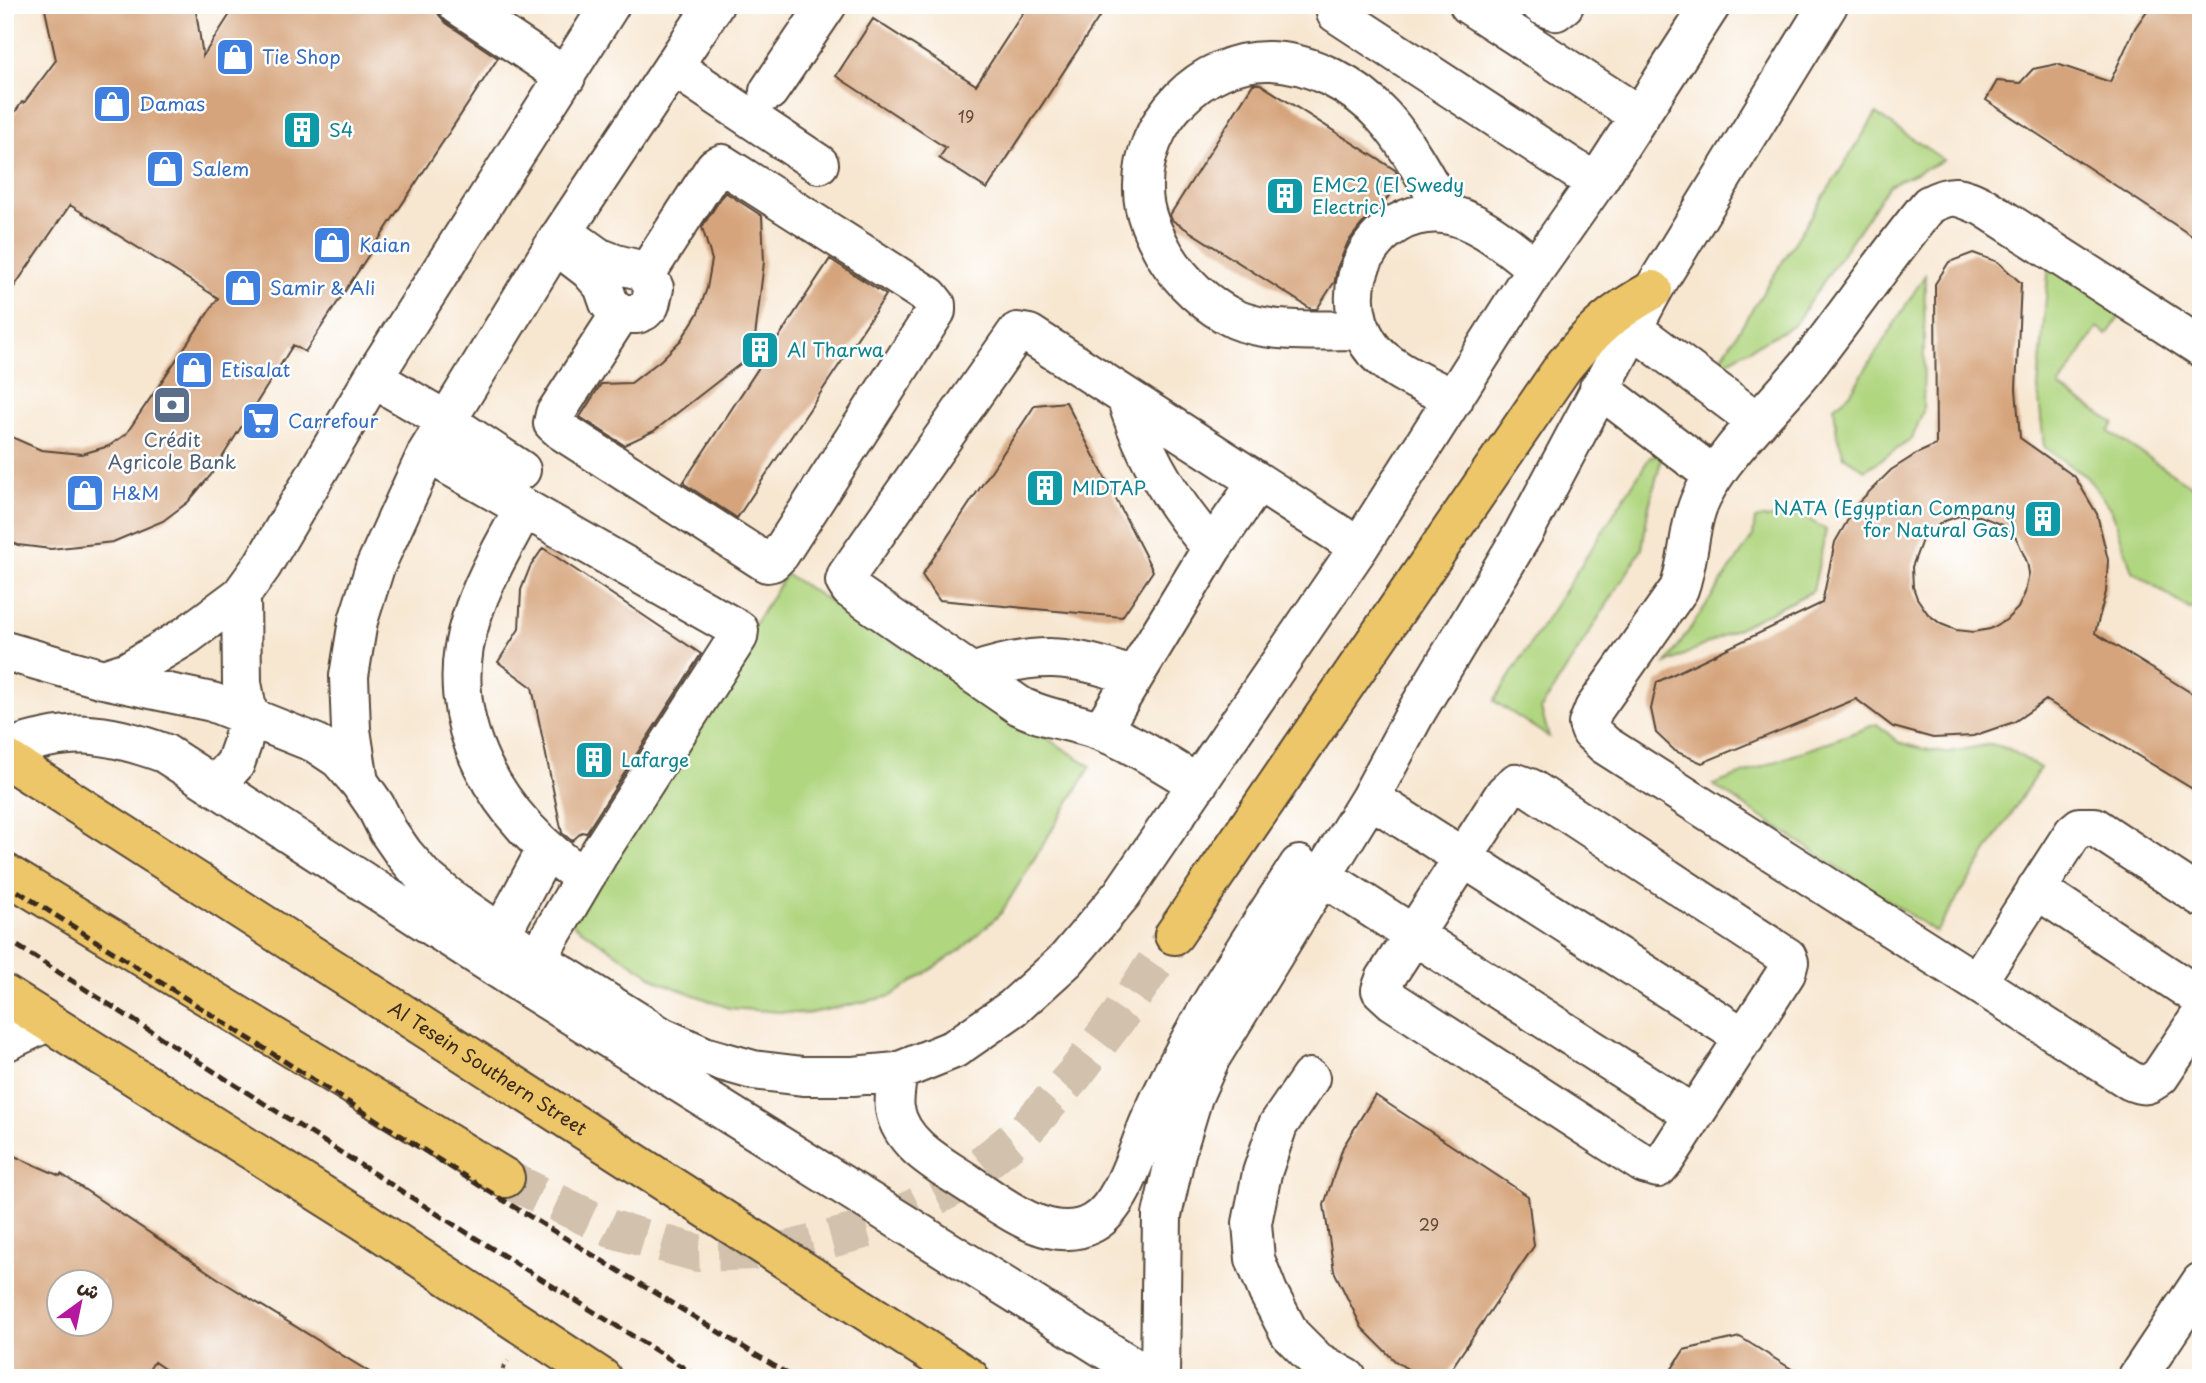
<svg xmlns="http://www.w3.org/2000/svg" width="2206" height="1383" font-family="'Playpen Sans','Playpen Sans Arabic',sans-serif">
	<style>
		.green { fill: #b0d680; stroke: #76804f; stroke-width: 2 }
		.building { fill: #d5a47c; fill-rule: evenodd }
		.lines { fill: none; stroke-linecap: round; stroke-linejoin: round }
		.highway-tunnel { stroke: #d1c1ad; stroke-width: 38; stroke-dasharray: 38 19; stroke-linecap: butt }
		.minor-casing { stroke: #574639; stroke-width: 42 }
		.highway-casing { stroke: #574639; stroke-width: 42 }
		.path { stroke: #574639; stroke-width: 4.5; stroke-dasharray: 5 5; stroke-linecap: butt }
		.minor { stroke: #fff; stroke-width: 38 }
		.highway { stroke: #ecc669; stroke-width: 38 }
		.rail { stroke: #3b2a1e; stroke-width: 5; stroke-dasharray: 10 5; stroke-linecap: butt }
		.labels { text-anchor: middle; stroke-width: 5; stroke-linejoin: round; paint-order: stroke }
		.number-label { font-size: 16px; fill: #624836 }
		.shop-label { font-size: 19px; fill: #366cbe; stroke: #fff; text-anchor: start }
		.culture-label { font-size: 19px; fill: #0d838f; stroke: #fff; text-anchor: start }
		.service-label { font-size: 19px; fill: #4e5e75; stroke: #fff }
		.street-label { font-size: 19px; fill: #3b2a1e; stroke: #fff }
	</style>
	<rect width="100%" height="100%" fill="#fff"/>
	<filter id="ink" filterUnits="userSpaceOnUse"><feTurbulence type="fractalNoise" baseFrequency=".0143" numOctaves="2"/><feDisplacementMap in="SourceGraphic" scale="14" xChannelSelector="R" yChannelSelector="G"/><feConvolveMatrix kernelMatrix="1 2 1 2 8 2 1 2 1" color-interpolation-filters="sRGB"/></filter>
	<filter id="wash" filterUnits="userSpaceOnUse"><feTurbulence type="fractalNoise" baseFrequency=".00686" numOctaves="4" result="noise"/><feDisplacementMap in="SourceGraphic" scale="28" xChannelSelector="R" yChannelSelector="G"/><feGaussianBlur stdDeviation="1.57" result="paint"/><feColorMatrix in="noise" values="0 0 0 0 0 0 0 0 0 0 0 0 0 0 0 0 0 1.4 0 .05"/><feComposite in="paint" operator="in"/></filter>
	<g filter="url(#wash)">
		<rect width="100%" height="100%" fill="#f7e7d1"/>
		<path class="green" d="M1876,114l68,46 -55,25 -95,140 -79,43z
			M2049,264l73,49 -15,22 -9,-8 -39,60 55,36 -5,9 92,60v103l-10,15 -59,-39 -20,-60 -23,-32 -45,-32 -6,-59z
			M1925,275l-2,136 -11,28 -47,31 -21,-14 -7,-21 -3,-28 16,-13z
			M1663,453l-15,57 -6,39 -101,160 8,28 -55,-36 156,-244z
			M1800,514l26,16 -13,61 -147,73 87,-128 2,-17z
			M786,574l305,192 -90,147 -39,36 -71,47 -84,18 -78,-6 -69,-26 -92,-61z
			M1877,724l21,18 21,6 26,5 46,-9 18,5 31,19 -104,164 -223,-147z"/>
		<g id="blocks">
			<path class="building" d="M44,5h151l8,51 33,-51h200l3,10 7,8 52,35 -193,294 -12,-7 -82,130 -23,27 -25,19 -50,21 -62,7 -33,-4 -13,-5v-106l36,16 41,4 27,-8 17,-12 92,-136 -148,-93 -65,95v-173l17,-25 2,1 32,-43z
				M1028,5h79l-120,184 -48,-31 7,-10 -110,-72 37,-57 103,66z
				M2151,5h50v237l-215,-142 11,-19 23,2 13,-14 24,-5 53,18 25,-54z
				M1253,84h7l135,86 5,8 -19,30 -19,16 -14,18 -11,26 -2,13 -18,28h-6l-139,-89 -2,-5z
				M725,192l37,24 2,46 -11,92 -99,77 -30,14 -44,-28 21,-33 30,-1 30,-23 20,-20 17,-27 9,-25 5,-28 -10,-33z
				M1973,253l25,9 23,21 -5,106 4,49 55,39 22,37 11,46 -2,32 -11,41 106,66v95l-155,-94 -32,22 -41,14 -40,2 -40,-11 -37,-28 -154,64 -27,-12 -19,-18 -5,-24 6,-27 165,-79 13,-61 22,-38 34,-34 27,-17 18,-8 -1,-161 14,-22zM1959,516h21l23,9 14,14 10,23 2,11 -4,20 -7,15 -12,12 -16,9 -16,3 -18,-2 -15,-6 -13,-10 -11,-16 -4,-11 -1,-20 10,-27 20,-18z
				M830,259l56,36 -149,223 -54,-35z
				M1066,402l87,169 -31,46 -183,-17 -17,-25 113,-170z
				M543,548l158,106 -115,179 -4,-1 -10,9 -10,-8 -30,-146 -34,-25 21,-33 2,-39 9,-23z
				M1375,1095l153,101 6,50 -89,132h-23l-27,-17 -33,-33 -28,-57 -10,-66 19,-58z
				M5,1152l55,24 1,-2 164,109 154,95h-201l-24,-16 -10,16h-139zM60,1282h42v42h-42z
				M1740,1337l66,41h-140l18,-28z"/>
		</g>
	</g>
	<g filter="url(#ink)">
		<use href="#blocks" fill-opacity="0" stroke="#574639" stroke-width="2"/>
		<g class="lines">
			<path class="highway-tunnel" d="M505,1178l107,51 85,24 91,-3 88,-23 80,-41 70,-57 49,-55 45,-59 54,-80"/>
			<defs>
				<path id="minor" d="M458,5l108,72
					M1469,5l171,111
					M1541,5l15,6 8,-6
					M1336,13l260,170
					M674,67l145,97
					M769,91l58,-86
					M555,244l34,26 14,16 6,17 11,11h17l7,-3 6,-6 4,-17 -8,-14 -6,-4 -24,-6 -18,-7 -35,-25
					M620,314l-65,100 -2,9 9,8 205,132 5,-1 8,-8 156,-243v-6l-7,-9 -207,-132 -7,3 -69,107
					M1632,328l126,94
					M1361,330c-37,0 -92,4 -126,-11 -28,-13 -54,-38 -70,-64 -11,-20 -22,-41 -22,-65 -2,-68 58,-131 127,-129 41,1 86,25 113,55 26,29 44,65 63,98
					M2201,347l-217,-140c-24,-11 -31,-15 -55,-2 -43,52 -81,109 -123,162 -32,40 -81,84 -104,129 -14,28 -12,63 -23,93l-85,120 -6,15 3,8 14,13 526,336c13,6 18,4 29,-5l41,-61
					M373,378l72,42 76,50
					M1599,388l115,88
					M1126,397c17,57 47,107 86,151
					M1454,399c-25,-13 -70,-31 -85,-55 -38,-57 5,-137 75,-130 34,4 66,34 92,54
					M427,453l312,177 -1,7 -140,218 -73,124
					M524,508c-19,36 -41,72 -53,111 -34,103 28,203 113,258
					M5,651l98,28 109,23 103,41 24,16 20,23 16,23 13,26 16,23 19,22 28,23 85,59 126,79 42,19 49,14 50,6h50l44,-4 57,-23 59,-41 53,-48 56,-66 237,-347 177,-279 60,-85 115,-178
					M972,673c62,-21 100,-20 161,4
					M103,679l25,-8 58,-35 55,-41 21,-29 111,-188 237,-373
					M1101,731l111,-183 45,-65
					M5,750c64,-23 96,-19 159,3l358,231 629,394
					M359,782l-8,-52 -2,-54 9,-55 17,-54 52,-114 128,-209 159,-239
					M1516,783l14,5 257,169 2,5 -3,11 -119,184 -9,11 -14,-4 -251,-163 -12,-11 4,-11 120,-186z
					M1198,784c-31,-18 -61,-39 -95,-52 -27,-11 -56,-12 -83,-26l-170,-117 -5,-8 2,-6 170,-243 12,2 330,213
					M215,786l20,-22 7,-20 6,-30 -6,-31 -1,-88
					M1370,798l375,240
					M1322,876l372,239
					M2036,889l165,109
					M501,934l45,-84
					M1977,982l96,-149 7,-6h15l106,70
					M5,1042l42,-20
					M897,1072c0,12 -4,26 -2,37 6,36 46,56 73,74 33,22 83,64 125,40 29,-16 44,-71 56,-100 40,-92 96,-174 150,-258
					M1310,1078l-32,47 -16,48 -10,50 3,36 13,33 22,42 27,27 30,17
					M1160,1378l2,-163 14,-62 17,-56 18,-40 159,-259 45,-84 109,-182 129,-242 175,-285
					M2137,1378l64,-96"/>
				<g id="highway">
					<path id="s1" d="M5,758l965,620"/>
					<path d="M5,873l500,305"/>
					<path d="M1174,935l389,-568c29,-36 48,-54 90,-77"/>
					<path d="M5,995l359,226 238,157"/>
				</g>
			</defs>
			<use href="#minor" class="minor-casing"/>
			<use href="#highway" class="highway-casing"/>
			<path class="path" d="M497,1378l11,-17"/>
			<use href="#minor" class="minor"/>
			<use href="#highway" class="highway"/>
			<path class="rail" d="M5,883l475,303 314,192
				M5,938l448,286 247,154"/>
		</g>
	</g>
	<defs>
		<symbol id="shop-square" viewBox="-11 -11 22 22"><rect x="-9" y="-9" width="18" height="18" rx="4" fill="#3f7fe0" stroke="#fff"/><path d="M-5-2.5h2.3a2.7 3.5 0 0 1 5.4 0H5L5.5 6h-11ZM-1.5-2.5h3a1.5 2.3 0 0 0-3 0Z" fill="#fff"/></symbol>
		<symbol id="building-square" viewBox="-11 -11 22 22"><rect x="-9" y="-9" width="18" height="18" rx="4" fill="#0f9aa8" stroke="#fff"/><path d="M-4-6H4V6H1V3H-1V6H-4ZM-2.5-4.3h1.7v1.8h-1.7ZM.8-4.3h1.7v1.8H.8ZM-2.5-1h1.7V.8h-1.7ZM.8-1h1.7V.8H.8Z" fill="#fff"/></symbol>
		<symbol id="bank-square" viewBox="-11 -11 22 22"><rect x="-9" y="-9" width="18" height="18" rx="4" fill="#5c6f8a" stroke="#fff"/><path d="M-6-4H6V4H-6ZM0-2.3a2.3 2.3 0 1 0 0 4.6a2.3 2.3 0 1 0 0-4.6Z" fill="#fff"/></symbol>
		<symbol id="supermarket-square" viewBox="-11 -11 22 22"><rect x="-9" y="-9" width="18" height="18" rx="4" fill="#3f7fe0" stroke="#fff"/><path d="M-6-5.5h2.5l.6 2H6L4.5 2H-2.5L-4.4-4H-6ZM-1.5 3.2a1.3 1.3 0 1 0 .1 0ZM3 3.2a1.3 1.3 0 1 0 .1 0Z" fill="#fff"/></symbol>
	</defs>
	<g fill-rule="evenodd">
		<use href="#shop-square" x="213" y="35" width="44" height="44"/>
		<use href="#shop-square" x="90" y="82" width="44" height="44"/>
		<use href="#building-square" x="280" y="108" width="44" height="44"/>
		<use href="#shop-square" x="143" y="147" width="44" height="44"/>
		<use href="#building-square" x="1263" y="174" width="44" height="44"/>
		<use href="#shop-square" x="310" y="223" width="44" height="44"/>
		<use href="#shop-square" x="221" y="266" width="44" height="44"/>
		<use href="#building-square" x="738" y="328" width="44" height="44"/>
		<use href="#shop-square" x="172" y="348" width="44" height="44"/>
		<use href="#bank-square" x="150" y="383" width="44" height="44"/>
		<use href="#supermarket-square" x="239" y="399" width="44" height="44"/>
		<use href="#building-square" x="1023" y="466" width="44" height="44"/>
		<use href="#shop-square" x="63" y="471" width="44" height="44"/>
		<use href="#building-square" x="2021" y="497" width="44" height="44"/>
		<use href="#building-square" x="572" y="738" width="44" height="44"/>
	</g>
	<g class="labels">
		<g class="number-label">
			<text x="966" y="123">19</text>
			<text x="1429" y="1231">29</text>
		</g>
		<g class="shop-label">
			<text x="262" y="64">Tie Shop</text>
			<text x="139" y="111">Damas</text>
			<text x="192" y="176">Salem</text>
			<text x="359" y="252">Kaian</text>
			<text x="270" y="295">Samir &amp; Ali</text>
			<text x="221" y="377">Etisalat</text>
			<text x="288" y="428">Carrefour</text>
			<text x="112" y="500">H&amp;M</text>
		</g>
		<g class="culture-label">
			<text x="329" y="137">S4</text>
			<text x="1312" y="192">EMC2 (El Swedy<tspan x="1312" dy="22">Electric)</tspan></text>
			<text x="787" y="357">Al Tharwa</text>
			<text x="1072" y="495">MIDTAP</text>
			<text x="2016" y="515" text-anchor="end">NATA (Egyptian Company<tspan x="2016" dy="22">for Natural Gas)</tspan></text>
			<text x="621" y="767">Lafarge</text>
		</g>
		<g class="service-label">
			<text x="172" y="447">Crédit<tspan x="172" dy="22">Agricole Bank</tspan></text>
		</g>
		<g class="street-label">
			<text dy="7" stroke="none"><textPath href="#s1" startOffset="574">Al Tesein Southern Street</textPath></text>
		</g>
	</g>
	<rect width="2206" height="1383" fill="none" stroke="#fff" stroke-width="28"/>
	<g transform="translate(80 1303) rotate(33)"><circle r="33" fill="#ffffff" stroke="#b1aaa5" stroke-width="2"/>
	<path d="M0-5L12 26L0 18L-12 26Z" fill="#b5179e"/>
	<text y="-10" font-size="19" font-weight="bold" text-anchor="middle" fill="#3b2a1e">ش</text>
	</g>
</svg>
